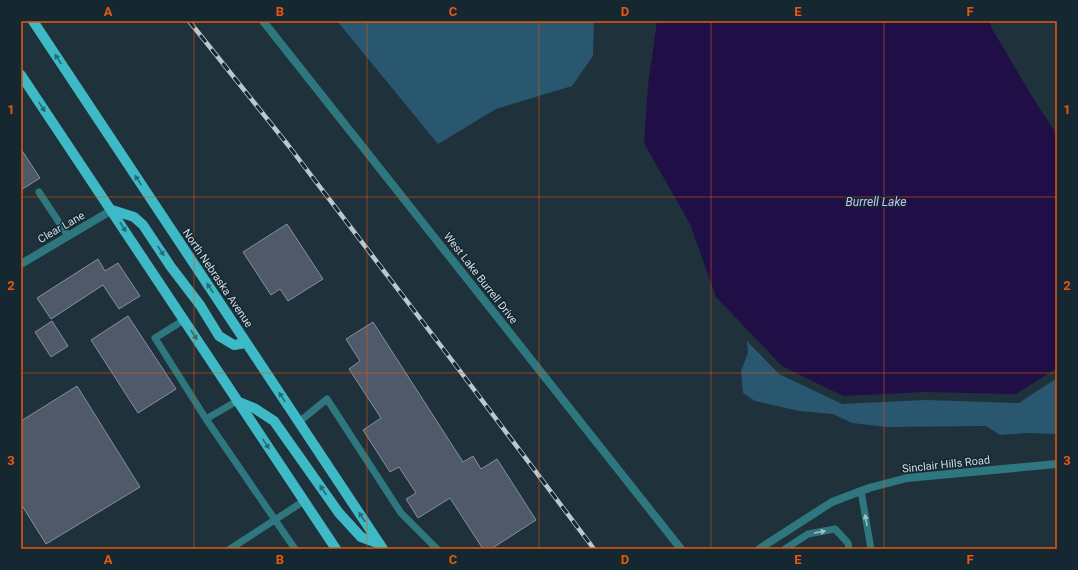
<svg xmlns="http://www.w3.org/2000/svg" width="1078" height="570" font-family="Roboto,sans-serif">
	<style>
		.green { fill: #29576f }
		.water { fill: #200f47 }
		.building { fill: #50596a; stroke: #858fa1 }
		.lines { fill: none; stroke-linecap: round; stroke-linejoin: round }
		.service { stroke: #2f777f; stroke-width: 7 }
		.minor { stroke: #2f777f; stroke-width: 8 }
		.tertiary { stroke: #2f777f; stroke-width: 8 }
		.primary { stroke: #3ebac7; stroke-width: 10 }
		.rail-casing { stroke: #bcc8ce; stroke-width: 4.5 }
		.rail { stroke: #152731; stroke-width: 3; stroke-dasharray: 9; stroke-linecap: butt }
		.oneway { fill: #276974 }
		.oneway2 { fill: #a1bec5 }
		.grid { fill: none; stroke: #e8590c; stroke-width: 1; stroke-opacity: 0.55 }
		.labels { text-anchor: middle; stroke-width: 3; stroke-linejoin: round; paint-order: stroke }
		.street-label { font-size: 11px; fill: #d2dde3; stroke: #152731 }
		.water-label { font-size: 12px; font-style: italic; fill: #c5bef5; stroke: #152731 }
		.neatline { fill: none; stroke: #e8590c; stroke-width: 1.5 }
		.grid-label { font-size: 13px; text-anchor: middle; font-weight: bold; fill: #e8590c }
	</style>
	<rect width="100%" height="100%" fill="#1f313b"/>
	<path class="green" d="M337,21h257l-1,35 -21,30 -76,23 -58,35z
		M747,341l32,33 63,30 83,-4 94,3 38,-25v56l-30,-1 -27,2 -14,-9 -100,1 -34,-4 -19,-9 -34,-3 -44,-10 -12,-8 -2,-22 7,-18z"/>
	<path class="water" d="M657,21h333l1,6 42,71 24,37v233l-41,26 -92,-2 -81,4 -61,-30 -66,-69 -26,-73 -46,-81 4,-58z"/>
	<path class="building" d="M21,149l19,29 -19,12z
		M287,224l36,55 -35,22 -8,-12 -9,6 -28,-43z
		M98,259l7,12 13,-8 22,33 -21,13 -16,-24 -52,34 -14,-21z
		M128,316l48,73 -38,24 -47,-73z
		M52,321l16,25 -17,11 -16,-25z
		M373,322l90,140 10,-6 8,13 16,-10 39,61 -45,29h-8l-33,-51 -32,20 -12,-19 10,-6 -17,-26 -9,5 -27,-42 18,-12 -32,-49 11,-8 -14,-22z
		M77,386l63,101 -94,57 -25,-40v-83z"/>
	<g class="lines">
		<path class="service" d="M39,192l29,44
			M184,320l-29,18 51,81
			M237,401l-31,18 89,130
			M299,422l28,-23 74,114 36,36
			M861,491l10,58
			M230,549l74,-48
			M785,549l23,-15 27,-5 13,14 1,6"/>
		<path class="minor" d="M263,21l418,528
			M21,264l91,-54"/>
		<path class="tertiary" d="M759,549l73,-47 37,-14 38,-10 150,-14"/>
		<path class="primary" d="M33,21l350,528
			M21,75l315,474
			M112,210l22,7 9,8 28,42 29,38 19,31 15,9 12,-2
			M237,401l17,7 20,13 65,92 22,24 19,7"/>
		<defs>
			<path id="rail" d="M189,21l99,124 169,222 137,182"/>
		</defs>
		<use href="#rail" class="rail-casing"/>
		<use href="#rail" class="rail"/>
	</g>
	<defs><path id="oneway-solid" d="M-6-.8H1V-3.2L6.5 0L1 3.2V.8H-6Z"/></defs>
	<g class="oneway">
		<use href="#oneway-solid" transform="translate(58 59) rotate(-124)"/>
		<use href="#oneway-solid" transform="translate(42 107) rotate(57)"/>
		<use href="#oneway-solid" transform="translate(138 180) rotate(-124)"/>
		<use href="#oneway-solid" transform="translate(123 227) rotate(57)"/>
		<use href="#oneway-solid" transform="translate(161 251) rotate(57)"/>
		<use href="#oneway-solid" transform="translate(210 288) rotate(-124)"/>
		<use href="#oneway-solid" transform="translate(194 335) rotate(57)"/>
		<use href="#oneway-solid" transform="translate(282 397) rotate(-124)"/>
		<use href="#oneway-solid" transform="translate(266 444) rotate(56)"/>
		<use href="#oneway-solid" transform="translate(323 490) rotate(-124)"/>
		<use href="#oneway-solid" transform="translate(362 517) rotate(-124)"/>
	</g>
	<g class="oneway2">
		<use href="#oneway-solid" transform="translate(866 520) rotate(-100)"/>
		<use href="#oneway-solid" transform="translate(820 532) rotate(-10)"/>
	</g>
	<path class="grid" d="M194,21v528M367,21v528M539,21v528M711,21v528M884,21v528M21,197h1036M21,373h1036"/>
	<g class="labels">
		<g class="street-label">
			<text transform="translate(61 227) rotate(-30)" y="4">Clear Lane</text>
			<text transform="translate(218 278) rotate(56)" y="4">North Nebraska Avenue</text>
			<text transform="translate(481 278) rotate(52)" y="4">West Lake Burrell Drive</text>
			<text transform="translate(946 464) rotate(-6)" y="4">Sinclair Hills Road</text>
		</g>
		<g class="water-label">
			<text x="876" y="206">Burrell Lake</text>
		</g>
	</g>
	<rect width="1078" height="570" fill="none" stroke="#152731" stroke-width="44"/>
	<rect x="22" y="22" width="1034" height="526" class="neatline"/>
	<g class="grid-label">
		<text x="108" y="16">A</text>
		<text x="280" y="16">B</text>
		<text x="453" y="16">C</text>
		<text x="625" y="16">D</text>
		<text x="798" y="16">E</text>
		<text x="970" y="16">F</text>
		<text x="11" y="114">1</text>
		<text x="1067" y="114">1</text>
		<text x="11" y="290">2</text>
		<text x="1067" y="290">2</text>
		<text x="11" y="465">3</text>
		<text x="1067" y="465">3</text>
		<text x="108" y="564">A</text>
		<text x="280" y="564">B</text>
		<text x="453" y="564">C</text>
		<text x="625" y="564">D</text>
		<text x="798" y="564">E</text>
		<text x="970" y="564">F</text>
	</g>
</svg>
